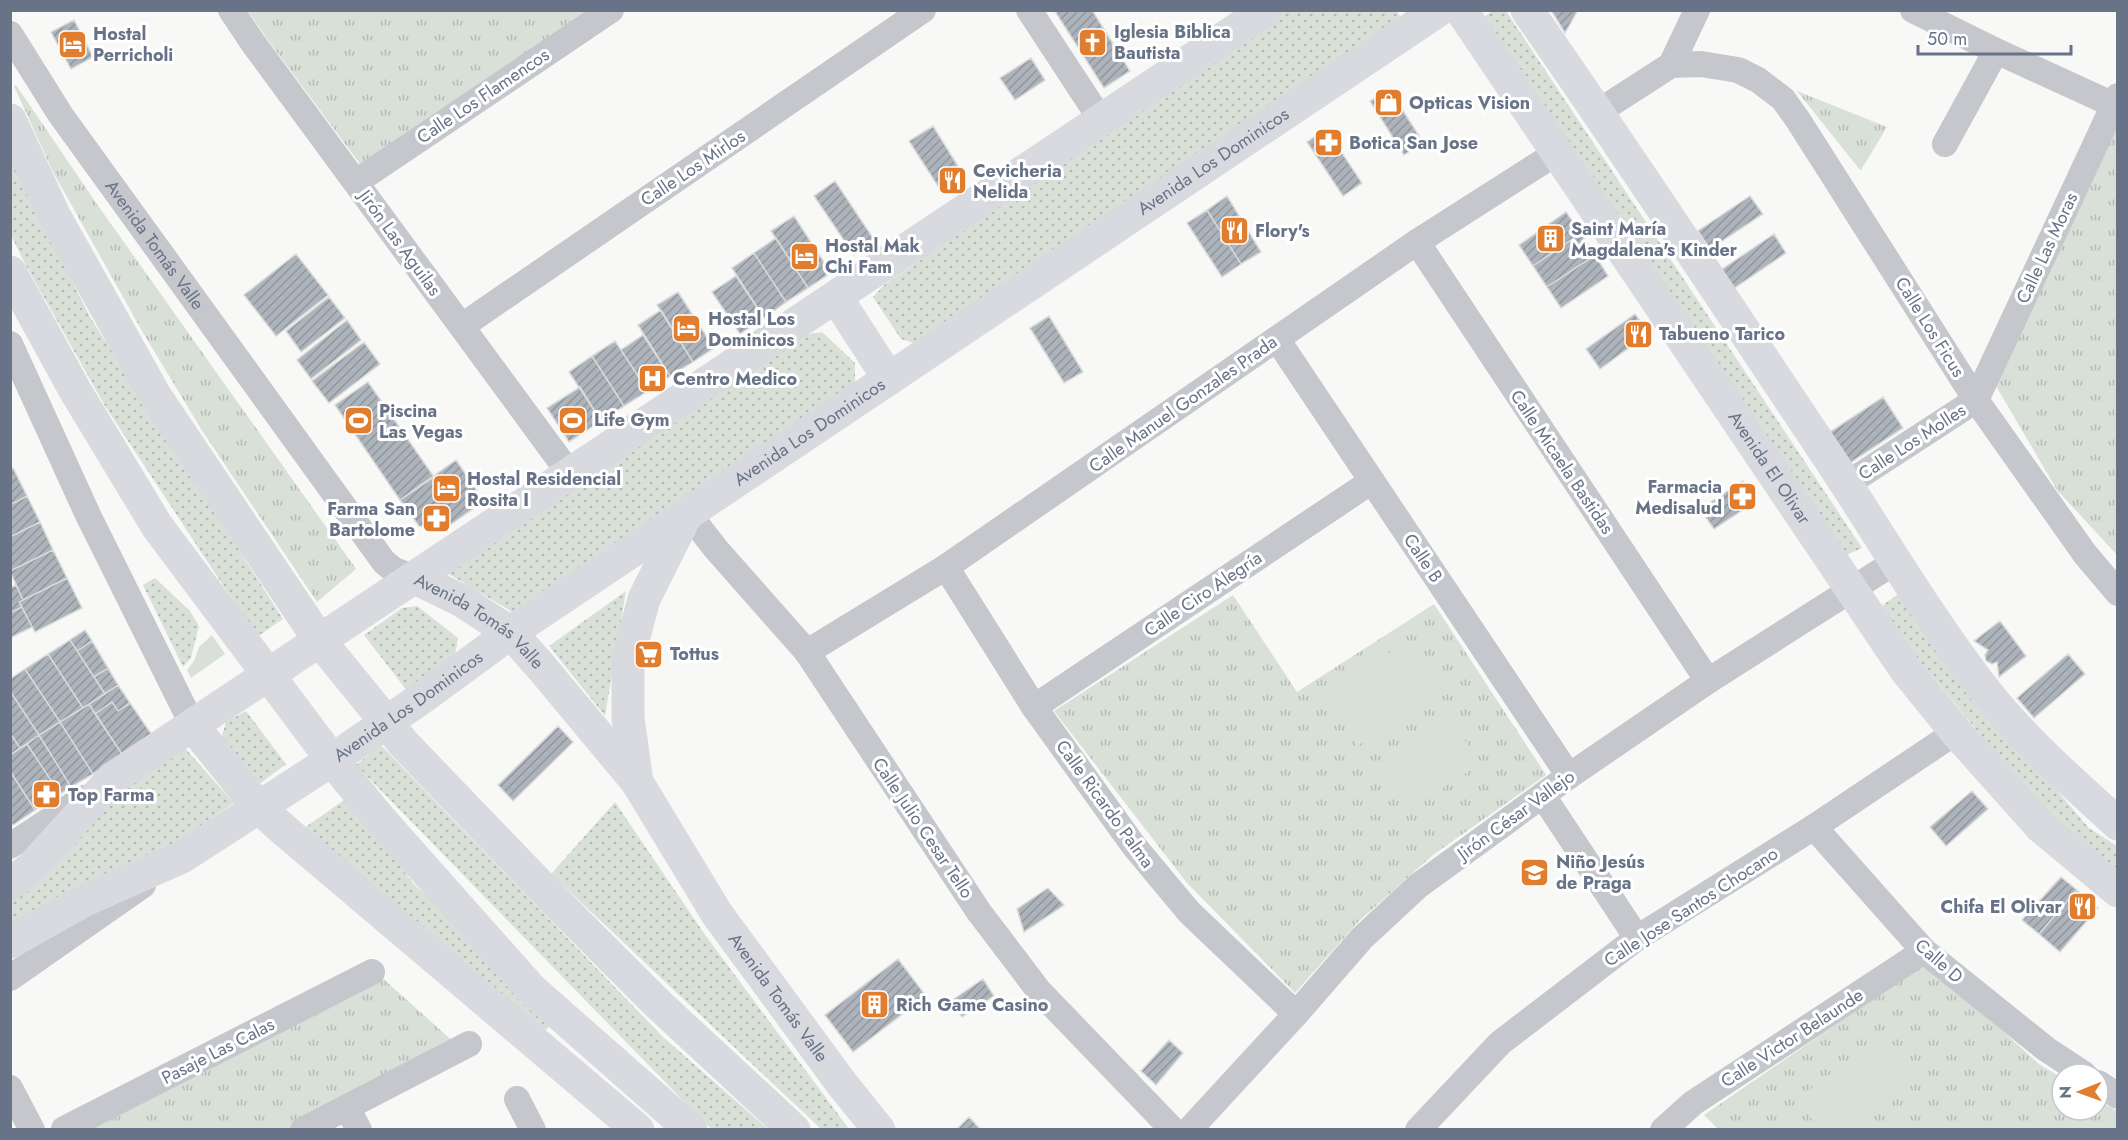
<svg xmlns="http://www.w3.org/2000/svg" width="2128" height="1140" font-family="Jost,sans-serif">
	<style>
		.grass { fill: url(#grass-dots) }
		.park { fill: url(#park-tufts) }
		.garden { fill: #d9e0d8 }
		.building { fill: url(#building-hatch); stroke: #dadbd9; stroke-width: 1.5 }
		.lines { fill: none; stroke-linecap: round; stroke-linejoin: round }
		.minor { stroke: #c5c7cc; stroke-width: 26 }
		.major { stroke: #d8dadf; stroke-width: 33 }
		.labels { text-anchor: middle; stroke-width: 6; stroke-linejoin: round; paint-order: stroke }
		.poi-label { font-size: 18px; font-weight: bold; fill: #687387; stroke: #fff; text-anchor: start }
		.street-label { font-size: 18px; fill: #687387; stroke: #fff }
	</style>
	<defs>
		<pattern id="grass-dots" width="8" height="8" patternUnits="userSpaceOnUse" patternTransform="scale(1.5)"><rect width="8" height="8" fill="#d9e0d8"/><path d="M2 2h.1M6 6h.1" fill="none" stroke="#b4bab5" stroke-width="1.8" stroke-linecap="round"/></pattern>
		<pattern id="park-tufts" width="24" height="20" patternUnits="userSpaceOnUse" patternTransform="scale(1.5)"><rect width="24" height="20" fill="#d9e0d8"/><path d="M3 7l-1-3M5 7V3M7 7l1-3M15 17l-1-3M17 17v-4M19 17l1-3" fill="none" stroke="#b4bab5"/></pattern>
		<pattern id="building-hatch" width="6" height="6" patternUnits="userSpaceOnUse" patternTransform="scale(1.5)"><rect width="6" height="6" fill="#adb3bb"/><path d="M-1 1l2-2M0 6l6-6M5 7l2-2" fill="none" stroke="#91969e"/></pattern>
	</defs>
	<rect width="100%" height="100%" fill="#f8f9f7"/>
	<path class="grass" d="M1284,11h113l7,12 -478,324 -25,-8 -28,-42 11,-12z
		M1493,11h13l356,537 -20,9 -363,-537z
		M11,158l79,159 193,302 -26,18 -152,-231 -80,-142 -14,-29z
		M822,332l33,31v22l-341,228 -67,-40 353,-237z
		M155,578l35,33 9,15 -8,32 -8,9 -40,-82z
		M626,591l-21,125 -56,-70z
		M1900,593l91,120 98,115 28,18v28l-87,-79 -153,-186z
		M417,606l41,32 -3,17 -47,37 -44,-57 38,-27z
		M246,711l40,53 -25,19 -12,-2 -27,-45 4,-14z
		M381,745l282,292 105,92h-56l-6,-5 -350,-359z
		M183,746l51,57 -66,45 -157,80 -1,-29 100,-100z
		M347,798l67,86 142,135 -13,14 -243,-202z
		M615,802l88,130 146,197h-28l-270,-255z"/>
	<path class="park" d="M248,11h341l-229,153 -93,-125z
		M16,85l83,122 257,362 -39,33 -116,-173 -59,-98 -89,-159 -39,-86z
		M1797,91l90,36 -26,43h-1z
		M2117,106v449l-60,-65 -67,-114z
		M1233,595l64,97 137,-88 112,171 -113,80 -75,67 -63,71 -108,-110 -133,-172z
		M1927,962l112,102 23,14v32h36v-10l19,11 1,18 -399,1 -15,-15z
		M379,975l77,69 -168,85 -212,1z"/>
	<path class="garden" d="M212,635l13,19 -34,24 -4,-8 7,-9 5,-14z
		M1408,640l33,51 -84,55 -32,-51z
		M1452,720l28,44 -74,48 -28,-45z
		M1878,1038l33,44 -63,47h-29l-22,-30z"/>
	<path class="building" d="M1060,10h32l38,61 -26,17 -48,-75z
		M1551,10h27l-13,23z
		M74,20l19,37 -22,12 -20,-37z
		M1031,58l14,22 -30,20 -15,-22z
		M1389,89l34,53 -19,13 -34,-54z
		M933,126l33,53 -23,15 -34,-53z
		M1326,129l36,54 -19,13 -36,-54z
		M835,181l40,60 -21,14 -40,-59z
		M1227,196l34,56 -20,12 -34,-54z
		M1750,196l13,18 -53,35 -12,-18z
		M1207,210l34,54 -19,13 -35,-54z
		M1566,212l15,21 -48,33 -14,-21z
		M794,216l37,57 -23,15 -37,-57z
		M1581,233l14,22 -48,32 -14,-21z
		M1774,234l12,19 -53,36 -12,-19z
		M776,238l32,50 -22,14 -32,-49z
		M754,253l32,49 -22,16 -32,-50z
		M296,254l32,41 -52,41 -32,-41z
		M1595,255l13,21 -47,32 -14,-21z
		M736,276l28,42 -24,16 -28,-42z
		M678,292l36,56 -21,14 -36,-57z
		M329,297l16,21 -44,34 -15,-21z
		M661,310l32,52 -23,14 -32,-51z
		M1635,314l14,19 -49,36 -14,-20z
		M1049,316l34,56 -19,11 -34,-55z
		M347,320l14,20 -50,39 -14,-19z
		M643,335l27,41 -22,15 -27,-41z
		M615,341l33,50 -24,15 -32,-50z
		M364,342l16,22 -51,39 -17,-22z
		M592,356l32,50 -23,15 -32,-49z
		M368,382l66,95 -34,23 -65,-95z
		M580,387l21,34 -32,21 -22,-34z
		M1883,397l20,31 -53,35 -20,-31z
		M456,460l28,41 -41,29 -24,-4 -19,-26z
		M13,468l14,28 -17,9v-35z
		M1743,481l13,20 -42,28 -14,-20z
		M27,496l13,26 -30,15v-32z
		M40,522l13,28 -43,21v-34z
		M53,550l14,28 -44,22 -13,-29z
		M67,578l15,30 -47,24 -16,-30z
		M16,585l7,15 -4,2 3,5 -12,6v-25z
		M22,607l10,20 -22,11v-25z
		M2000,621l26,35 -27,21 -2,-15 -5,2 -6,-3 -1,-6 3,-5 -14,-9z
		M85,630l7,11 -15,10 -7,-11z
		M70,640l35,54 -22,14 -35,-54z
		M92,641l16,27 -14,9 -17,-26z
		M48,654l35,54 -23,14 -35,-53z
		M2068,654l17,20 -51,44 -17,-20z
		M108,668l10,17 -13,9 -11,-17z
		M25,669l35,53 -21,13 -29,-44v-12z
		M118,685l12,18 -12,8 -6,-9 -17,12 -6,-10z
		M10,691l29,44 -19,13 -10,-15z
		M112,702l6,9 12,-8 22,32 -30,19 -27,-40z
		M89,704l33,50 -29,20 -33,-52z
		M60,722l33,52 -22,13 -32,-52z
		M558,726l15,16 -60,59 -15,-16z
		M10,733l10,15 -10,7z
		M39,735l32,52 -11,7 -33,-50z
		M27,744l33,50 -25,16 -25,-39v-16z
		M10,771l25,39 -22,15 -3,-3z
		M1972,791l16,18 -42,37 -16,-19z
		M2061,877l16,13 -38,44 -17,-14z
		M1048,888l16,17 -40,27 -7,-23z
		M2077,890l21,18 -38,44 -21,-18z
		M898,959l28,37 -73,56 -28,-37z
		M983,979l11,17 -32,21 -11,-16z
		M1169,1040l14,13 -27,32 -15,-14z
		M969,1117l12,13h-25z"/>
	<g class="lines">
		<g class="minor">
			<path d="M231,10l22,33 317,431"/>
			<path d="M1029,10l72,110"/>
			<path d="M1913,10l83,41 118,54"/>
			<path id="s1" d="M10,34l50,80 324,448 10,8 21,8"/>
			<path d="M1671,65l26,-55"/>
			<path d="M1598,112l73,-47 30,-1 37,6 20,10 25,19 15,21 178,280 109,154 33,39"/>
			<path d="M1945,144l51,-93"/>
			<path d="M356,182l255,-172"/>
			<path d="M1417,242l291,439"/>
			<path d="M462,326l461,-316"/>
			<path d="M1277,339l292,437"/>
			<path d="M10,344l78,171 105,211"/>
			<path d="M1847,484l129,-84 142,-304"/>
			<path d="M688,513l28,36 91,103 172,260 60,79 134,139"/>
			<path d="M946,567l88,140 100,139 55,66 107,102"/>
			<path d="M807,652l139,-85 471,-325 141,-90"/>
			<path d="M1034,707l338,-226"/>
			<path d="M1543,796l94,142"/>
			<path d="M1814,827l110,124 122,98 38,25"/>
			<path d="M10,846l73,-48"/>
			<path d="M10,978l133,-93"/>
			<path d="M2098,1083l20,13"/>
			<path d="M10,1088l22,42"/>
			<path d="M517,1099l16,31"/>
			<path d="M347,1107l12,23"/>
			<path d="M64,1129l308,-157"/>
			<path d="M303,1130l166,-86"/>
			<path d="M1189,1130l107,-116 66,-76 56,-52 151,-110 139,-95 187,-119"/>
			<path d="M1418,1130l82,-87 137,-105 177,-111 142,-95"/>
			<path d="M1663,1130l30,-27 231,-152"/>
		</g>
		<g class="major">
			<path id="s2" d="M1461,10l444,659 51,63 85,95 77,64"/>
			<path d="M1527,10c100,143 195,288 292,433 54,80 102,164 160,240 40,53 90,96 139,141"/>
			<path d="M10,120l44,95 102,182 164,244 84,103 150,156 104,104 136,126"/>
			<path d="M10,272l66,120 81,134 175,234 48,59 152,171 159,140"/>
			<path d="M836,297l53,82"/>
			<path id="s3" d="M415,578l47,23 49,32 31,35 95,114 80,132 125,170 37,46"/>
			<path d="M193,726l66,82 25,22 354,300"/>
			<path d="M637,782l-9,-64v-59l16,-60 41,-82"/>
			<path d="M10,884l21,-16 82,-90 1153,-768"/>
			<path id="s4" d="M10,942l73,-41 99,-44 150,-97 91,-63 97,-71 919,-616"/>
		</g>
	</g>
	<defs>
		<symbol id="church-square" viewBox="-11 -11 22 22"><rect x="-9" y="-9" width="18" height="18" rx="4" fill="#e17d2f" stroke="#fff"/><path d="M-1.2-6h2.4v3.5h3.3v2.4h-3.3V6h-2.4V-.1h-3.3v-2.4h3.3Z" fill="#fff"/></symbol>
		<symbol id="hotel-square" viewBox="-11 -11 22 22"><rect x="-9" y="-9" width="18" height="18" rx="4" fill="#e17d2f" stroke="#fff"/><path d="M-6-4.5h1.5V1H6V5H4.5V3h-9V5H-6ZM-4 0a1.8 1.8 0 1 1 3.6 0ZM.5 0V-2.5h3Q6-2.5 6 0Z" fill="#fff"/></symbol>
		<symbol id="shop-square" viewBox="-11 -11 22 22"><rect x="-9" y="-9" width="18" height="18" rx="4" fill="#e17d2f" stroke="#fff"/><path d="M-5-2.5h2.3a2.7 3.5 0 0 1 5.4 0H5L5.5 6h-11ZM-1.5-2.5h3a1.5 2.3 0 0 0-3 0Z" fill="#fff"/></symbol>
		<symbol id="pharmacy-square" viewBox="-11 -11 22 22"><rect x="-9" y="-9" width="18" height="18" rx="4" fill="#e17d2f" stroke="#fff"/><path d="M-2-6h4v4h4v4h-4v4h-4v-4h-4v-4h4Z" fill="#fff"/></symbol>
		<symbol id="restaurant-square" viewBox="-11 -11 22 22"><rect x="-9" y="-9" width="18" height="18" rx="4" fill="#e17d2f" stroke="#fff"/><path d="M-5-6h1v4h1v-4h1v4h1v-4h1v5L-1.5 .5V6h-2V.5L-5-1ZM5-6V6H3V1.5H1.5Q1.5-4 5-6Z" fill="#fff"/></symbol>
		<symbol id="building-square" viewBox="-11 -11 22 22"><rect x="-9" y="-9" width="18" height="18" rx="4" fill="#e17d2f" stroke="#fff"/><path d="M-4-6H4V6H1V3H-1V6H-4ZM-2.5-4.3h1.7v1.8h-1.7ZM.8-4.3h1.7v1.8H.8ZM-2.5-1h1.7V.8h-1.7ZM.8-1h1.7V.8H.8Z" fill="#fff"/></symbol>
		<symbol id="hospital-square" viewBox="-11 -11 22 22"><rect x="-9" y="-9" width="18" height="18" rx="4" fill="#e17d2f" stroke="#fff"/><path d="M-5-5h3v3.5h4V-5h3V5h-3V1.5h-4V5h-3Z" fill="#fff"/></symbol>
		<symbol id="stadium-square" viewBox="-11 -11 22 22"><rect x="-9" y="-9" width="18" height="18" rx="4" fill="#e17d2f" stroke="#fff"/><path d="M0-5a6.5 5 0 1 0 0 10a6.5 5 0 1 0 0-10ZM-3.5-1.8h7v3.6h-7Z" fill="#fff"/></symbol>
		<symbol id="supermarket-square" viewBox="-11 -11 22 22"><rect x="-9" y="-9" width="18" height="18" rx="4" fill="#e17d2f" stroke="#fff"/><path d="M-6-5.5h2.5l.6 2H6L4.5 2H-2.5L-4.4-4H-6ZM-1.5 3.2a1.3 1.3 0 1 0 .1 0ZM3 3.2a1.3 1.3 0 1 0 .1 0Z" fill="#fff"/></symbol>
		<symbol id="school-square" viewBox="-11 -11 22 22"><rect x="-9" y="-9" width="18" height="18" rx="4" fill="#e17d2f" stroke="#fff"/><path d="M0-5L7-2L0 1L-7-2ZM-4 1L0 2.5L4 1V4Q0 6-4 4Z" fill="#fff"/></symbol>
	</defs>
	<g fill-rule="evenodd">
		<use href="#church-square" x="1076" y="26" width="33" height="33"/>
		<use href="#hotel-square" x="56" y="28" width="33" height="33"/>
		<use href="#shop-square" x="1372" y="86" width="33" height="33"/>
		<use href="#pharmacy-square" x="1312" y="126" width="33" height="33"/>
		<use href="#restaurant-square" x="936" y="164" width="33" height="33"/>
		<use href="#restaurant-square" x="1218" y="214" width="33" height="33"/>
		<use href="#building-square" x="1534" y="222" width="33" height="33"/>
		<use href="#hotel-square" x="788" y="240" width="33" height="33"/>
		<use href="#hotel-square" x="670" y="312" width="33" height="33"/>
		<use href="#restaurant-square" x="1622" y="318" width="33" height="33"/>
		<use href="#hospital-square" x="636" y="362" width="33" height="33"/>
		<use href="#stadium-square" x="556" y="404" width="33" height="33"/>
		<use href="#stadium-square" x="342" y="404" width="33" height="33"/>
		<use href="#hotel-square" x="430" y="472" width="33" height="33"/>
		<use href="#pharmacy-square" x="1726" y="480" width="33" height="33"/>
		<use href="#pharmacy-square" x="420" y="502" width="33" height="33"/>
		<use href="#supermarket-square" x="632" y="638" width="33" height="33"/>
		<use href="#pharmacy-square" x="30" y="778" width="33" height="33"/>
		<use href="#school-square" x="1518" y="856" width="33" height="33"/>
		<use href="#restaurant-square" x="2066" y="890" width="33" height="33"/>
		<use href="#building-square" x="858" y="988" width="33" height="33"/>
	</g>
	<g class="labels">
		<g class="poi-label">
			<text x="1114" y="38">Iglesia Biblica<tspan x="1114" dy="21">Bautista</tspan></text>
			<text x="93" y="40">Hostal<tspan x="93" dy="21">Perricholi</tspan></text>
			<text x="1409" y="109">Opticas Vision</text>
			<text x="1349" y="149">Botica San Jose</text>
			<text x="973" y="177">Cevicheria<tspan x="973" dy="21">Nelida</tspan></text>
			<text x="1571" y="235">Saint María<tspan x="1571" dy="21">Magdalena's Kinder</tspan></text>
			<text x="1255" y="237">Flory's</text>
			<text x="825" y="252">Hostal Mak<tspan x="825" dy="21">Chi Fam</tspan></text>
			<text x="708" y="325">Hostal Los<tspan x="708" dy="21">Dominicos</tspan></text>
			<text x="1659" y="340">Tabueno Tarico</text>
			<text x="673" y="385">Centro Medico</text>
			<text x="379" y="417">Piscina<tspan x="379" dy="21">Las Vegas</tspan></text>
			<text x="594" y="426">Life Gym</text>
			<text x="467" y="485">Hostal Residencial<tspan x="467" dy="21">Rosita I</tspan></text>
			<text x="1722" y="493" text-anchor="end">Farmacia<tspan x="1722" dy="21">Medisalud</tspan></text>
			<text x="415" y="515" text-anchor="end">Farma San<tspan x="415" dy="21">Bartolome</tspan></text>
			<text x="670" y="660">Tottus</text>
			<text x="68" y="801">Top Farma</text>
			<text x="1556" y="868">Niño Jesús<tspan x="1556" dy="21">de Praga</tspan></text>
			<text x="2062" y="913" text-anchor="end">Chifa El Olivar</text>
			<text x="896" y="1011">Rich Game Casino</text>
		</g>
		<g class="street-label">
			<text transform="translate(483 96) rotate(-34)" y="6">Calle Los Flamencos</text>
			<text dy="6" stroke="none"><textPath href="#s4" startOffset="1436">Avenida Los Dominicos</textPath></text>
			<text transform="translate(693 168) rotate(-34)" y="6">Calle Los Mirlos</text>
			<text transform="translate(400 243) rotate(54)" y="6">Jirón Las Aguilas</text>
			<text dy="6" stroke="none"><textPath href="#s1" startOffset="256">Avenida Tomás Valle</textPath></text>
			<text transform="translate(2047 248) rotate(-65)" y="6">Calle Las Moras</text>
			<text transform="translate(1930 327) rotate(58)" y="6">Calle Los Ficus</text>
			<text transform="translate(1183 404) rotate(-35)" y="6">Calle Manuel Gonzales Prada</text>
			<text dy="6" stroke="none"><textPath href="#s4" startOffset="950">Avenida Los Dominicos</textPath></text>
			<text transform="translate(1912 442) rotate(-33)" y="6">Calle Los Molles</text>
			<text transform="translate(1562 462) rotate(56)" y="6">Calle Micaela Bastidas</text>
			<text dy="6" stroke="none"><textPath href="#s2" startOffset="552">Avenida El Olivar</textPath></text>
			<text transform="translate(1423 558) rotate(56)" y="6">Calle B</text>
			<text transform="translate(1203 594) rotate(-34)" y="6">Calle Ciro Alegría</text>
			<text dy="6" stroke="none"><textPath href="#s3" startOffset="78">Avenida Tomás Valle</textPath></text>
			<text dy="6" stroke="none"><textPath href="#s4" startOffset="464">Avenida Los Dominicos</textPath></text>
			<text transform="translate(1105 804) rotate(54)" y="6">Calle Ricardo Palma</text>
			<text transform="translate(1516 815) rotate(-36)" y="6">Jirón César Vallejo</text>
			<text transform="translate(923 828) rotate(56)" y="6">Calle Julio Cesar Tello</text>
			<text transform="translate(1691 907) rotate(-33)" y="6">Calle Jose Santos Chocano</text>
			<text transform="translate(1939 961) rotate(41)" y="6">Calle D</text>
			<text dy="6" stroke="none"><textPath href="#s3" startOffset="564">Avenida Tomás Valle</textPath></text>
			<text transform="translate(1792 1038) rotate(-33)" y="6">Calle Victor Belaunde</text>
			<text transform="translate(218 1051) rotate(-27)" y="6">Pasaje Las Calas</text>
		</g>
	</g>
	<rect width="2128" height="1140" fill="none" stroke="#687387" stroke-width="24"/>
	<g transform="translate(2080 1092) rotate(269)"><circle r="28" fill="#ffffff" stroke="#c3c7cf" stroke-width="1.5"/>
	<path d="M0-4.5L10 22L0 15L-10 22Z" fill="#e17d2f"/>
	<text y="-9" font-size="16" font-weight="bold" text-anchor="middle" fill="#687387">N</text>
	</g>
	<path d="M1918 45v9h153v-9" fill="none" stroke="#687387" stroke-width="3"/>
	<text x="1927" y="45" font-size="18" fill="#687387" stroke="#ffffff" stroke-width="4.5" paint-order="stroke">50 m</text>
</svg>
